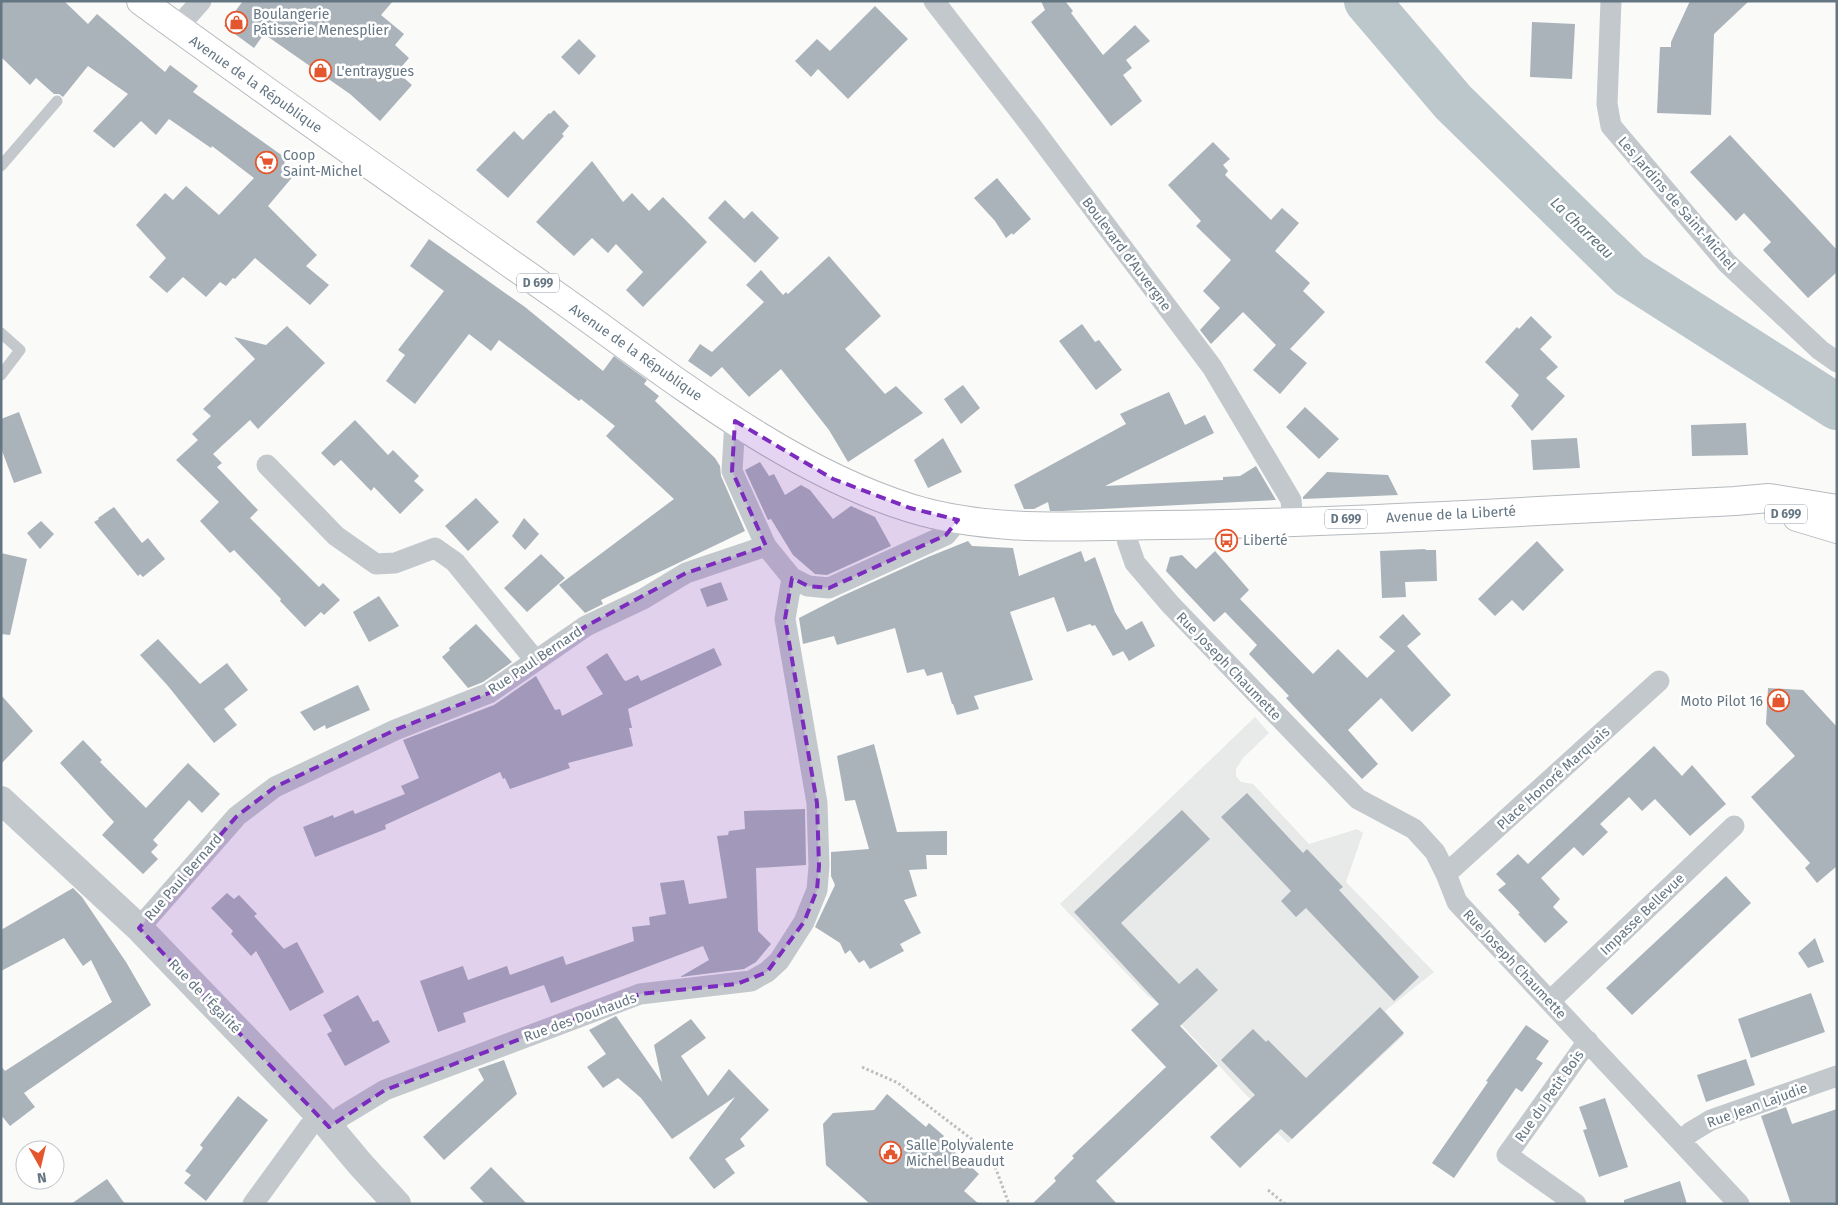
<svg xmlns="http://www.w3.org/2000/svg" width="1838" height="1205" font-family="'Fira Sans',sans-serif">
	<style>
		.built { fill: #e8e9e9 }
		.lines { fill: none; stroke-linecap: round; stroke-linejoin: round }
		.river { stroke: #bbc7cb; stroke-width: 46 }
		.building { fill: #aab3b9 }
		.primary-casing { stroke: #b5babe; stroke-width: 30 }
		.path { stroke: #bbbfc2; stroke-width: 3; stroke-dasharray: 2.5 2.5; stroke-linecap: butt }
		.service { stroke: #c3c8cc; stroke-width: 11 }
		.minor { stroke: #c3c8cc; stroke-width: 21 }
		.tertiary { stroke: #c3c8cc; stroke-width: 28 }
		.primary { stroke: #fff; stroke-width: 28 }
		.marked { fill: #7b2cbf; fill-opacity: 0.2; stroke: #7b2cbf; stroke-width: 4; stroke-dasharray: 10 6; stroke-linejoin: round }
		.labels { text-anchor: middle; stroke-width: 5; stroke-linejoin: round; paint-order: stroke }
		.shield { fill: #fff; stroke: #939fa8; stroke-width: 1 }
		.shield-label { font-size: 12px; font-weight: bold; fill: #657683 }
		.poi-label { font-size: 14px; fill: #657683; stroke: #fff; text-anchor: start }
		.street-label { font-size: 14px; fill: #657683; stroke: #fff }
		.water-label { font-size: 15px; font-style: italic; fill: #60757c; stroke: #fff }
	</style>
	<rect width="100%" height="100%" fill="#fafaf8"/>
	<path class="built" d="M1255,717l14,16 -26,25 -7,11v7l5,6 12,2 56,60 48,-15 6,4 -17,49 88,90 -49,39 19,24 -116,108 -25,-24v-9l-16,-14 -80,-87 -19,-13 -88,-92z"/>
	<g class="lines">
		<path class="river" d="M1367,1l86,101 177,173 207,132"/>
	</g>
	<path class="building" d="M1,1h63l24,23 9,-10 68,58 5,-7 28,21 -5,6 94,67 -3,4 11,11 -27,32 49,49 -11,11 23,19 -19,20 -55,-47 -20,21 -2,-1 -7,8 -6,-4 -14,15 -23,-20 -16,16 -18,-16 17,-19 -30,-33 29,-32 8,7 13,-14 33,29 35,-37 -42,-32 -1,2 -42,-29 -13,16 -15,-14 -27,27 -21,-17 35,-37 -40,-28 -25,31 -4,-3h-5l-18,-16 -6,7 -29,-28z
		M243,1h150l-12,14 23,19 -9,11 14,13 -12,14 15,13 -32,36 -30,-27 -86,-60 -10,14 -30,-22z
		M1041,1h24l8,10 -2,2 32,42 32,-30 15,16 -24,19 6,8 -9,7 19,26 -31,25 -80,-104 14,-12z
		M1690,1h59l-35,33 -3,81 -54,-2 3,-66h11v-5z
		M875,6l33,33 -60,60 -30,-30 -7,8 -16,-16 22,-22 13,12z
		M1532,22l43,2 -3,55 -42,-2z
		M579,39l17,17 -17,19 -18,-18z
		M554,110l15,16 -7,8 2,2 -56,62 -32,-28 38,-39 9,9 26,-27 1,1z
		M1730,135l107,115v22l-29,26 -45,-48 8,-8 -27,-29 -8,8 -46,-49z
		M1213,142l17,17 -7,6 5,6 -3,4 46,45 11,-12 17,15 -24,28 35,32 -7,8 22,21 -35,37 17,14 -27,31 -27,-24 23,-25 -33,-33 -32,32 -11,-14 20,-22 -17,-17 28,-31 -35,-34 5,-5 -33,-36z
		M592,161l31,41 9,-9 17,18 14,-14 44,45 -64,65 -17,-17 17,-18 -27,-28 -8,9 -16,-15 -18,18 -38,-34z
		M997,178l34,41 -18,16 -1,-2 -6,5 -11,-17 -21,-23z
		M725,200l19,19 8,-8 27,27 -24,25 -47,-45z
		M429,239l96,68 78,64 11,-15 33,24 -3,4 15,12 -4,5 60,57 5,8 1,10 24,55 -144,69 2,4 -18,9 -26,-28 115,-86 -68,-63 9,-10 -34,-27 -2,2 -80,-61 -8,11 -22,-17 -54,70 -29,-23 19,-26 -7,-5 46,-59 -34,-25z
		M829,256l52,60 -36,33 40,45 11,-8 27,27 -75,49 -19,-32 -48,-61 -32,28 -27,-30 -11,10 -23,-16 12,-17 12,8 52,-50 -18,-17 15,-15 22,25 3,-3 2,2z
		M1531,316l21,21 -12,12 18,18 -12,11 19,18 -33,35 -21,-25 8,-11 -34,-33 32,-35 2,2z
		M1082,324l13,18 4,-2 23,30 -26,20 -37,-49z
		M287,326l38,37 -67,66 -8,-9 -37,34 9,9 -5,4 41,43 -8,8 69,69 4,-4 17,17 -16,15 -3,-3 -16,15 -25,-26 1,-2 -47,-49 -4,3 -30,-32 19,-19 -43,-42 22,-20 -6,-6 19,-18 -8,-7 52,-50 -21,-22 32,8z
		M963,385l17,23 -19,16 -17,-25z
		M1169,392l16,33 20,-10 9,18 -109,53 118,-6v-3l17,-1 16,-10 20,34 -214,11h-12l-2,-9 -14,7h-10l-10,-24 112,-61 -6,-10z
		M1305,407l34,32 -20,20 -33,-32z
		M19,412l23,61 -28,10 -13,-35v-29z
		M355,420l33,35 5,-5 26,26 -5,5 10,9 -24,24 -26,-27 -3,4 -30,-31 -7,6 -13,-13z
		M1746,423l2,32 -56,1 -1,-31z
		M943,438l19,34 -34,16 -14,-28z
		M1577,438l3,30 -47,2 -2,-30z
		M760,462l9,14 5,-2 11,21 16,-10 9,5 23,29 18,-13 24,11 16,29 -64,29 -12,-1 -22,-19 -22,-36 -3,1 -23,-50z
		M1327,472l61,3 10,20 -95,4v-2z
		M476,498l23,24 -31,29 -23,-25z
		M114,507l28,36 6,-5 17,21 -22,18 -3,-3 -2,2 -44,-54 5,-3 -1,-1z
		M524,518l15,16 -14,16 -13,-14z
		M41,521l13,13 -14,15 -13,-16z
		M968,541l4,5 41,2 6,28 62,-25 4,11 10,-5 20,55 11,18 16,-9 13,25 -26,15 -6,-10 -10,5 -18,-31 -3,1 -2,-2 -23,8 -13,-35 -44,15 23,68 -59,16 5,13 -22,6 -4,-11h-1l-10,-32 -15,4 -3,-7 -17,4 -12,-45 -58,17 -3,-9 -31,8 -4,-26 41,-21 88,-40z
		M1537,541l27,29 -41,41 -11,-11 -17,16 -17,-17z
		M1426,549l-1,1h11l1,31 -32,1 1,15 -24,1 -2,-47z
		M1215,551l34,39 -9,9 73,75 25,-25 29,29 28,-27 -16,-14 24,-23 18,20 -14,12 44,49 -39,37 -31,-34 -33,32 30,34 -16,15 -76,-81 3,-2 -40,-42 8,-9 -32,-33 -11,10 -48,-51 4,-14 12,-2 14,14z
		M1,553l26,6 -17,76 -9,-1z
		M541,554l24,24 -38,34 -23,-24z
		M721,582l7,18 -21,7 -7,-18z
		M379,596l20,30 -30,16 -16,-30z
		M476,624l36,38 -29,20 -15,6 -26,-31 8,-7 -1,-2z
		M158,639l42,45 27,-21 21,27 -24,19 13,16 -23,18 -46,-57 -28,-31z
		M714,648l8,17 -94,44 4,19h-3l4,18 -65,17 2,5 -60,21 -5,-11 -2,1 -3,-7 -115,53 1,4 -71,28 -12,-30 30,-12 1,3 19,-8 2,4 50,-20 -4,-8 18,-8 -16,-38 91,-35 42,-29 19,34 5,-1 2,7 41,-22 -17,-27 21,-14 17,27 2,1 12,-6 3,6z
		M358,685l12,25 -44,19 -1,-4 -11,6 -14,-19z
		M1768,688l35,2 34,37v139l-20,17 -12,-15 5,-5 -59,-66 44,-41 -29,-32z
		M1,695l32,36 -32,33z
		M83,740l19,20 -2,2 46,46 42,-45 32,31 -18,19 -13,-13 -36,40 5,5 -7,7 7,7 -15,15 -41,-39 12,-13 -54,-59z
		M874,744l23,88 50,-1v24h-21l1,14 -18,1 8,26 -13,4 17,33 -21,11 4,7 -34,18 -6,-9 -5,3 -9,-13 -5,4 -5,-11 -25,-16 20,-42 -4,-9v-24l38,-3 -14,-49 -10,1 -8,-45z
		M1654,746l28,30 10,-11 34,39 -36,32 -35,-37 -13,12 -13,-14 -29,27 8,8 -25,24 -9,-9 -33,31 19,21 -7,8 15,15 -23,21 -27,-29 2,-1 -22,-23 8,-6 -10,-10 22,-20 10,10z
		M1247,793l56,60 4,-4 36,38 -4,3 80,87 -25,24 -88,-93 -10,9 -15,-16 10,-10 -70,-74z
		M805,809l1,56 -50,3 2,63 13,13 -15,18 -12,7 -64,8 29,-17 -6,-14 -152,57 -7,-18 -81,28 3,9 -28,10 -18,-51 43,-15 5,14 39,-14 3,9 53,-19 3,9 68,-24 -2,-14 18,-2 -1,-8 17,-3 -6,-31 24,-3 5,24 38,-6 -10,-62 11,-1 1,-4 16,-2 -1,-18z
		M1182,810l28,29 -89,84 58,61 18,-16 21,22 -38,36 38,40 -122,115 21,23h-85l24,-23 -2,-3 20,-20 -2,-2 94,-89 -35,-37 28,-26 -85,-92z
		M1726,876l25,27 -119,112 -26,-27z
		M73,888l9,9 44,65 25,43 -127,88 11,14 -25,19 -9,-11v-49l4,5 107,-69 -21,-42 -8,6 -19,-28 -63,33v-41z
		M227,893l7,6 5,-4 18,19 -3,2 30,33 13,-7 27,50 -34,19 -34,-60 -5,5 -20,-22 2,-3 -22,-23z
		M1815,938l9,24 -16,6 -10,-15z
		M1811,993l14,39 -74,26 -13,-39z
		M358,995l15,27 5,-2 12,22 -45,24 -18,-32 5,-3 -9,-16z
		M1380,1007l24,26 -112,106 -11,-10 -41,39 -30,-31 45,-42 -34,-35 32,-31 13,13 2,-2 38,38z
		M616,1016l46,66 -8,-37 37,-26 15,19 -25,18 27,40 21,-27 40,41 -29,29 5,7 -20,13 10,14 -21,16 -25,-31 46,-61 -63,42 -31,-41 -23,-20 -15,10 -16,-21 19,-13 -17,-24z
		M1526,1025l23,16 -13,18 7,4 -21,29 -6,-4 -62,90 -22,-15 56,-81 -2,-1z
		M1746,1059l9,26 -49,17 -9,-27z
		M504,1060l13,34 -73,66 -21,-23 61,-57 -6,-11z
		M887,1094l39,33 3,-4 15,13 -3,4 38,34 -15,17 15,13h-109l-44,-39 -3,-41 10,-11 41,-3z
		M238,1096l30,24 -62,81 -22,-18 7,-8 -6,-4 18,-23 -3,-3z
		M1605,1098l23,69 -29,10 -16,-47 4,-1 -8,-22z
		M1786,1107l6,17 45,-15v95h-46l-30,-88z
		M491,1167l36,37h-42l-15,-16z
		M107,1179l18,25h-54z
		M1680,1181l7,23h-63v-4z"/>
	<g class="lines">
		<defs>
			<path id="primary" d="M141,1c140,102 282,201 423,300 106,75 221,168 346,207 80,25 170,18 253,17 191,-2 381,-15 572,-24l34,-3 68,11
				M1797,517l40,12"/>
		</defs>
		<use href="#primary" class="primary-casing"/>
		<path class="path" d="M862,1067l36,16 92,70 19,51
			M1268,1190l17,14"/>
		<path class="service" d="M1,166l56,-65
			M1,333l19,17 -19,25"/>
		<path class="minor" d="M934,1l98,126 180,240 79,133 2,22
			M1611,1l-4,103 4,22 116,137 93,87 17,12
			M177,28l24,-27
			M735,421l-3,50 34,75
			M267,465l69,71 40,28 19,-1 40,-15 20,14 80,98
			M1124,526l4,17 7,20 35,41 188,195 56,30 21,23 11,22 11,28 282,302
			M1446,874l213,-193
			M139,928l98,-112 38,-29 120,-57 94,-37 97,-67 57,-27 43,-26 80,-27 26,32 16,8 21,2 117,-53 12,-15
			M1550,1001l184,-175
			M329,1127l13,-11 43,-26 255,-96 111,-13 16,-9 12,-11 25,-39 13,-32 2,-24 -2,-63 -32,-184 7,-41
			M1681,1141l10,-9 20,-12 126,-44
			M253,1204l56,-77 11,-11
			M1576,1204l-69,-49 81,-114"/>
		<path class="tertiary" d="M1,800l138,128 181,188 41,49 36,39"/>
		<use href="#primary" class="primary"/>
	</g>
	<path class="marked" d="M735,421l98,58 77,29 48,12 -12,15 -117,53 -21,-2 -16,-8 -7,41 32,184 2,63 -2,24 -13,32 -37,50 -30,12 -97,10 -255,96 -56,37 -190,-199 98,-112 38,-29 120,-57 94,-37 97,-67 100,-53 80,-27 -34,-75z"/>
	<defs>
		<symbol id="shop-ring" viewBox="-11 -11 22 22"><circle r="9.5" fill="#fff" stroke="#e4572e" stroke-width="1.5"/><path d="M-5-2.5h2.3a2.7 3.5 0 0 1 5.4 0H5L5.5 6h-11ZM-1.5-2.5h3a1.5 2.3 0 0 0-3 0Z" fill="#e4572e"/></symbol>
		<symbol id="supermarket-ring" viewBox="-11 -11 22 22"><circle r="9.5" fill="#fff" stroke="#e4572e" stroke-width="1.5"/><path d="M-6-5.5h2.5l.6 2H6L4.5 2H-2.5L-4.4-4H-6ZM-1.5 3.2a1.3 1.3 0 1 0 .1 0ZM3 3.2a1.3 1.3 0 1 0 .1 0Z" fill="#e4572e"/></symbol>
		<symbol id="bus-ring" viewBox="-11 -11 22 22"><circle r="9.5" fill="#fff" stroke="#e4572e" stroke-width="1.5"/><path d="M-5-6H5V4H4V6H2V4H-2V6H-4V4H-5ZM-3.5-4V0h7V-4ZM-3.5 1.2v1.5H-2V1.2ZM2 1.2v1.5H3.5V1.2Z" fill="#e4572e"/></symbol>
		<symbol id="civic-ring" viewBox="-11 -11 22 22"><circle r="9.5" fill="#fff" stroke="#e4572e" stroke-width="1.5"/><path d="M-.6-6.5H3V-4.5H.6V-3L4-1V1h2V6H-6V1h2V-1L-.6-3ZM-1.2 2.5V6h2.4V2.5Z" fill="#e4572e"/></symbol>
	</defs>
	<g fill-rule="evenodd">
		<use href="#shop-ring" x="224" y="10" width="25" height="25"/>
		<use href="#shop-ring" x="308" y="58" width="25" height="25"/>
		<use href="#supermarket-ring" x="254" y="150" width="25" height="25"/>
		<use href="#bus-ring" x="1214" y="528" width="25" height="25"/>
		<use href="#shop-ring" x="1766" y="688" width="25" height="25"/>
		<use href="#civic-ring" x="878" y="1140" width="25" height="25"/>
	</g>
	<g class="labels">
		<g class="shield">
			<rect x="517" y="273.5" width="42" height="19" rx="4"/>
			<rect x="1765" y="504.5" width="42" height="19" rx="4"/>
			<rect x="1325" y="509.5" width="42" height="19" rx="4"/>
		</g>
		<g class="shield-label">
			<text x="538" y="287">D 699</text>
			<text x="1786" y="518">D 699</text>
			<text x="1346" y="523">D 699</text>
		</g>
		<g class="poi-label">
			<text x="253" y="19">Boulangerie<tspan x="253" dy="16">Pâtisserie Menesplier</tspan></text>
			<text x="336" y="76">L'entraygues</text>
			<text x="283" y="160">Coop<tspan x="283" dy="16">Saint-Michel</tspan></text>
			<text x="1243" y="545">Liberté</text>
			<text x="1763" y="706" text-anchor="end">Moto Pilot 16</text>
			<text x="906" y="1150">Salle Polyvalente<tspan x="906" dy="16">Michel Beaudut</tspan></text>
		</g>
		<g class="street-label">
			<text transform="translate(256 84) rotate(35)" y="5">Avenue de la République</text>
			<text transform="translate(1677 203) rotate(49)" y="5">Les Jardins de Saint-Michel</text>
			<text transform="translate(1127 254) rotate(53)" y="5">Boulevard d'Auvergne</text>
			<text transform="translate(636 352) rotate(35)" y="5">Avenue de la République</text>
			<text transform="translate(1451 514) rotate(-3)" y="5">Avenue de la Liberté</text>
			<text transform="translate(535 660) rotate(-34)" y="5">Rue Paul Bernard</text>
			<text transform="translate(1229 666) rotate(46)" y="5">Rue Joseph Chaumette</text>
			<text transform="translate(1553 778) rotate(-42)" y="5">Place Honoré Marquais</text>
			<text transform="translate(183 877) rotate(-49)" y="5">Rue Paul Bernard</text>
			<text transform="translate(1642 914) rotate(-44)" y="5">Impasse Bellevue</text>
			<text transform="translate(1515 964) rotate(47)" y="5">Rue Joseph Chaumette</text>
			<text transform="translate(205 996) rotate(46)" y="5">Rue de l'Égalité</text>
			<text transform="translate(580 1017) rotate(-20)" y="5">Rue des Douhauds</text>
			<text transform="translate(1549 1096) rotate(-55)" y="5">Rue du Petit Bois</text>
			<text transform="translate(1757 1105) rotate(-20)" y="5">Rue Jean Lajudie</text>
		</g>
		<g class="water-label">
			<text transform="translate(1582 228) rotate(44)" y="5">La Charreau</text>
		</g>
	</g>
	<rect width="1838" height="1205" fill="none" stroke="#657683" stroke-width="5"/>
	<g transform="translate(40 1165) rotate(172)"><circle r="24" fill="#ffffff" stroke="#c1c8cd"/>
	<path d="M0-4L9 19L0 12L-9 19Z" fill="#e4572e"/>
	<text y="-8" font-size="14" font-weight="bold" text-anchor="middle" fill="#657683">N</text>
	</g>
</svg>
